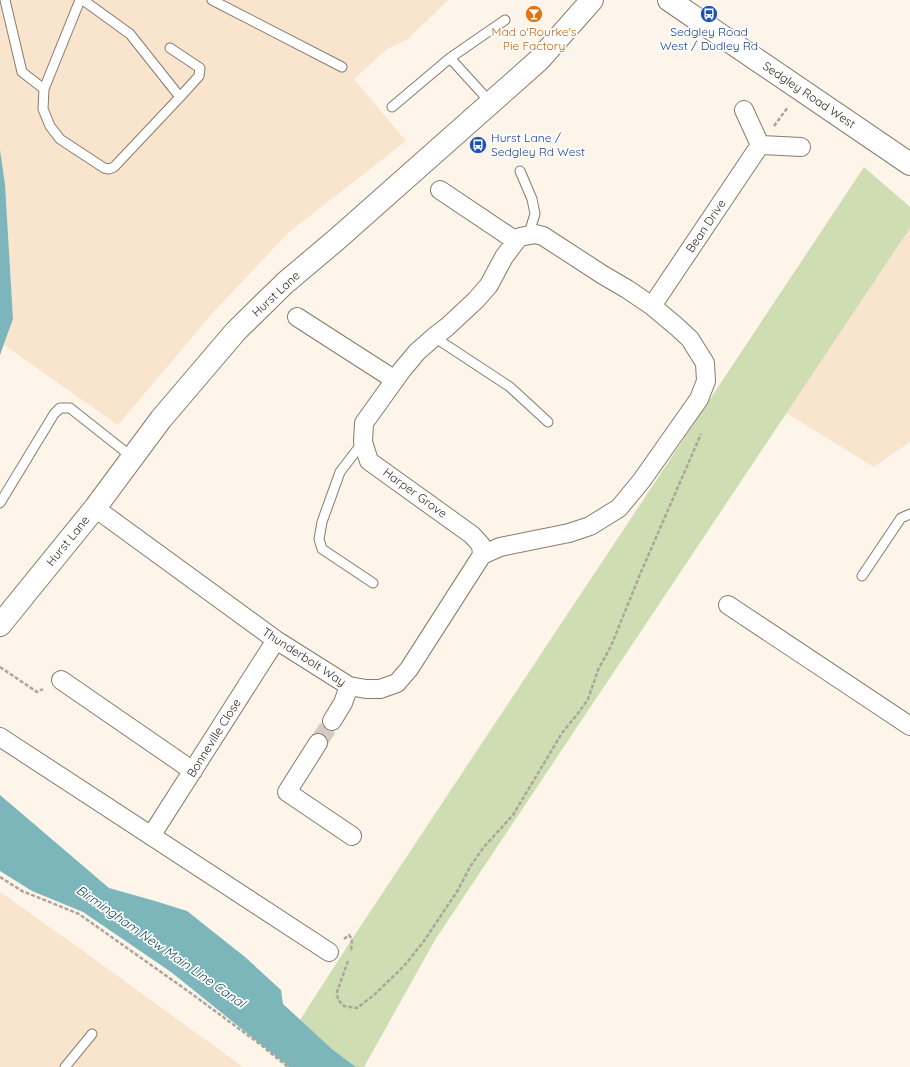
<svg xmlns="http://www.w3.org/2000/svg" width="910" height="1067" font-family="Quicksand,sans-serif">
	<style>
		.built { fill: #f9e5ce }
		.green { fill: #cfddb2 }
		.water { fill: #7cb6ba }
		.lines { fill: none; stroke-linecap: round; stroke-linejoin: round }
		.street-tunnel { stroke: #d4ccc2; stroke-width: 18; stroke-dasharray: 18 9; stroke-linecap: butt }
		.lane-casing { stroke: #887b6c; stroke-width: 11 }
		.street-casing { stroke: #887b6c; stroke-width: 20 }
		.primary-casing { stroke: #887b6c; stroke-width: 24 }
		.path { stroke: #aca59c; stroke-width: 2.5; stroke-dasharray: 4 2; stroke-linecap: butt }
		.lane { stroke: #fff; stroke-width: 9 }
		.street { stroke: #fff; stroke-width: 18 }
		.primary { stroke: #fff; stroke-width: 22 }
		.labels { text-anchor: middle; stroke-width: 3.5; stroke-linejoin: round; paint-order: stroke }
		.food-label { font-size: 12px; fill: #c56008; stroke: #fff }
		.transit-label { font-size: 12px; fill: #164399; stroke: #fff }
		.street-label { font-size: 12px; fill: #302b24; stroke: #fff }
		.water-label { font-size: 13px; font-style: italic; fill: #154a4d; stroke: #fff }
	</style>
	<rect width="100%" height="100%" fill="#fdf4ea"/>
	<path class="built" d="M0,0h448l-40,39 -21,10 -33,30 52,62 -118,92 -78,83 -92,109 -114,-80 9,-26 -8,-135 -5,-34z
		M910,228v214l-36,25 -88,-54z
		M0,892l75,53 168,122h-243z"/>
	<path class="green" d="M864,167l46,40v21l-475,712 -71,127h-8l-24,-18 -32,-29 52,-81z"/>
	<path class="water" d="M0,150l5,34 8,135 -13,36z
		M0,795l109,93 46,13 32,10 58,46 36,33 2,14 49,45 24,18h-67l-118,-95 -88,-60 -51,-21 -32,-20z"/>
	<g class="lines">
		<path class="street-tunnel" d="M318,743l14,-22"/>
		<defs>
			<path id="lane" d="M5,0l17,72 22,17
				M80,0l-36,89 -1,20 7,17 10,13 44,29 5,1 5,-2 66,-70 -50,-63 -47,-34
				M212,0l130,67
				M170,48l30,20 -1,8 -19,21
				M450,58l41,45
				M392,107l58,-49 55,-38
				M520,171l12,28 3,15 -7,22
				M434,337l76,50 38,35
				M363,442l-23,30 -18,50 -3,17 3,10 51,34
				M0,503l54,-89 6,-6h10l62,49
				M862,576l39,-58 9,-4
				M65,1067l27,-33"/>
			<path id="street" d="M744,110l16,35 41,2
				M440,190l76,51
				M535,234l8,2 60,39 24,14 25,17 24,20 14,13 15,24 1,18 -7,18 -57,81 -23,28 -29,18 -21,7 -69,14 -18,8 -1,-10 -9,-10 -103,-74 -6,-19 1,-19 38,-53 15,-18 17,-15 13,-10 29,-27 13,-15 15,-28 12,-16 4,-4z
				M652,306l108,-161
				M297,317l98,63
				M95,508l181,132 73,46 17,3h14l17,-6 12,-14 73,-114
				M728,605l182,121
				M61,680l132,91
				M332,721l11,-18 6,-17
				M0,737l329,215
				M318,743l-31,49 65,44
				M151,836l125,-196"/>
			<path id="primary" d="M669,0l241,164
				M0,625l95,-117 66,-89 75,-88 49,-48 51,-43 203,-180 53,-60"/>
		</defs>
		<use href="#lane" class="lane-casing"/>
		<use href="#street" class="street-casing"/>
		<use href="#primary" class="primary-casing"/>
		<path class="path" d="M774,126l14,-19
			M0,667l37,25 6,-3
			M0,877l22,14 57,23 113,80 69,51 27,22
			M344,939l5,-4 3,4 -1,13
			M348,961l-11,31 1,8 6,6 13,2 17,-13 30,-29 20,-25 34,-51 12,-23 13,-19 30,-33 49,-82 17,-21 9,-13 10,-29 13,-24 30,-74 60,-138"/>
		<use href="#lane" class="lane"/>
		<use href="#street" class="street"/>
		<use href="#primary" class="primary"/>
	</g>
	<defs>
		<symbol id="bar-disc" viewBox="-11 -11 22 22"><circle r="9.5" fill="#e8710a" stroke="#fff"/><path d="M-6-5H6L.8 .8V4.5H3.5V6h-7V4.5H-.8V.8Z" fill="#fff"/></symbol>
		<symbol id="bus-disc" viewBox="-11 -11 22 22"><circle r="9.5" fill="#1a4fb4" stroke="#fff"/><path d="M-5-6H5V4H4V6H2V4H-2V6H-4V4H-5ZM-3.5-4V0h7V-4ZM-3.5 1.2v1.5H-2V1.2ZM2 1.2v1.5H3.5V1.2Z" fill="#fff"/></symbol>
	</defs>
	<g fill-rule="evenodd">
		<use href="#bar-disc" x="524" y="4" width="20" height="20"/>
		<use href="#bus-disc" x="699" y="4" width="20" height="20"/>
		<use href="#bus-disc" x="468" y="135" width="20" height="20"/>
	</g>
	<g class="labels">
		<g class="food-label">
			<text x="534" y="36">Mad o'Rourke's<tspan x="534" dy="14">Pie Factory</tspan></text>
		</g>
		<g class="transit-label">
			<text x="709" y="36">Sedgley Road<tspan x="709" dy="14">West / Dudley Rd</tspan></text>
			<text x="491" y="142" text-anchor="start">Hurst Lane /<tspan x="491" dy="14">Sedgley Rd West</tspan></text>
		</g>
		<g class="street-label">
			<text transform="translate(809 95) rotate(34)" y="4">Sedgley Road West</text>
			<text transform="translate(706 226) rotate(-56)" y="4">Bean Drive</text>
			<text transform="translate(276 294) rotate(-43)" y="4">Hurst Lane</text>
			<text transform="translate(415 493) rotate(36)" y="4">Harper Grove</text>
			<text transform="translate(68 541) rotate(-51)" y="4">Hurst Lane</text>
			<text transform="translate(304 657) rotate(33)" y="4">Thunderbolt Way</text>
			<text transform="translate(214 738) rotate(-58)" y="4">Bonneville Close</text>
		</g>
		<g class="water-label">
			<text transform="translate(161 946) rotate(35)" y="5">Birmingham New Main Line Canal</text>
		</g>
	</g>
</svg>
